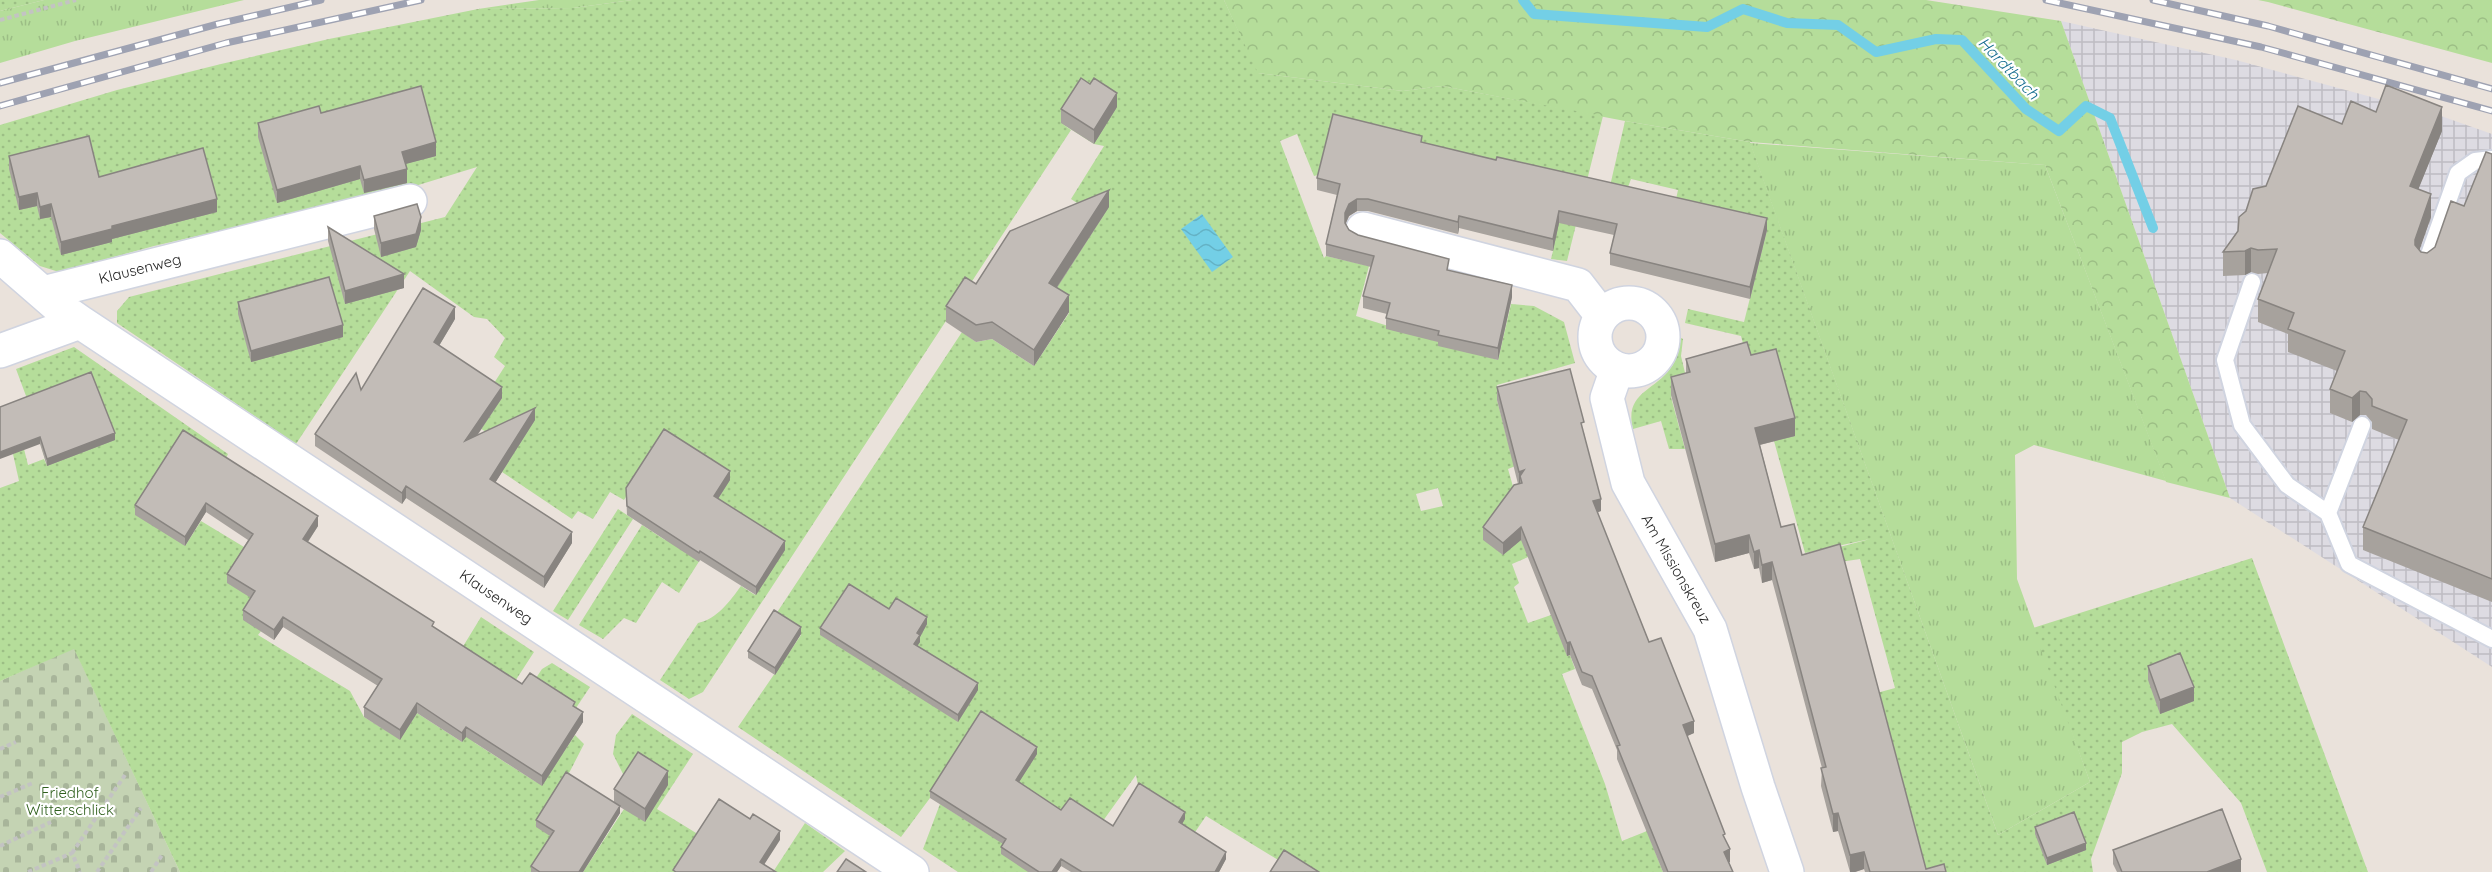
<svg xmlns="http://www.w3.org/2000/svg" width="2492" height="872" font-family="Quicksand,sans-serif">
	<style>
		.industrial { fill: url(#industrial-grid) }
		.grass { fill: url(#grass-tufts) }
		.forest { fill: url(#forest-crowns) }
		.cemetery { fill: url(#cemetery-stones) }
		.garden { fill: url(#garden-dots); fill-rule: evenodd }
		.water { fill: url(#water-waves) }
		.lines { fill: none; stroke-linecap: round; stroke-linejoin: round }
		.stream { stroke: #73cfe6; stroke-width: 10 }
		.service-casing { stroke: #d0d4e0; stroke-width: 20 }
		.minor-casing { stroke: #d0d4e0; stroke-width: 36 }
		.path { stroke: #c3c3c3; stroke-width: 4; stroke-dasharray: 4.5 3; stroke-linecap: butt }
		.service { stroke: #fff; stroke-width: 16 }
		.minor { stroke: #fff; stroke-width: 33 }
		.rail-casing { stroke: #9ea2b2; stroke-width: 7 }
		.rail { stroke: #fff; stroke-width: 4.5; stroke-dasharray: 14; stroke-linecap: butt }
		.wall { fill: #a7a29d }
		.shaded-wall { fill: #888480 }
		.building { fill: #c2bcb7; stroke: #888480; stroke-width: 1.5 }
		.labels { text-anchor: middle; stroke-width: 4.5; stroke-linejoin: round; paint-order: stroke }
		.street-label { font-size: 15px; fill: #282828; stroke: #fff }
		.park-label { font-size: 15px; fill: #30601e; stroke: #fff }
		.water-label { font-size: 16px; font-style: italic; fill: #156d8f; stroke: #fff }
	</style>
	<defs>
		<pattern id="industrial-grid" width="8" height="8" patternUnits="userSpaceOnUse" patternTransform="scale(1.5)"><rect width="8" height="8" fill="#dddbe2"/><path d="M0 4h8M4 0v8" fill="none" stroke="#bebcc2"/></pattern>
		<pattern id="grass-tufts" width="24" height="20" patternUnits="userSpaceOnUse" patternTransform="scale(1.5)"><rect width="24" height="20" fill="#b5dd9a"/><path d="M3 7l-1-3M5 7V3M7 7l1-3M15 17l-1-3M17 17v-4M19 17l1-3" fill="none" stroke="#9cbe85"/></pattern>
		<pattern id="forest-crowns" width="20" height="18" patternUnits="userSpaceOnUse" patternTransform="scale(1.5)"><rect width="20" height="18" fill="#b5dd9a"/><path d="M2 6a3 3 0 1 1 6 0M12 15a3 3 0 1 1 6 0" fill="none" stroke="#9cbe85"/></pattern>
		<pattern id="cemetery-stones" width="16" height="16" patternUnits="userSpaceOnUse" patternTransform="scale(1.5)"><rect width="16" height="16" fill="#c4d3b3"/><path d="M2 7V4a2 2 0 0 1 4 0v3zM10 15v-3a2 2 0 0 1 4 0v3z" fill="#a8b59a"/></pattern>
		<pattern id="garden-dots" width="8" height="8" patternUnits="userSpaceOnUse" patternTransform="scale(1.5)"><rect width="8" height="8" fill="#b5dd9a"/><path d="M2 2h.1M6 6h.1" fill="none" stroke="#9cbe85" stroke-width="1.8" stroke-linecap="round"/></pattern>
		<pattern id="water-waves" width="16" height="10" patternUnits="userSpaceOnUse" patternTransform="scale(1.5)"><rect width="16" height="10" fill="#73cfe6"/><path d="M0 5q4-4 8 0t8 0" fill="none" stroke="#64b2c5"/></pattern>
	</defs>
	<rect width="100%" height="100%" fill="#eae2db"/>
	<path class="industrial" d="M2061,21l175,39 205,56 51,18v533l-262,-169z"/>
	<path class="grass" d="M44,0h200l-169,41 -75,22v-52z
		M539,0h93l-59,8 -95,1z
		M1750,143l295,22 121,316 -132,-36 -19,10 2,124 73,203 -92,53z"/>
	<path class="forest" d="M1224,0h702l135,21 169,477 -64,-16 -121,-317 -295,-23 -125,-21 -183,-35 -39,5 -146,-18z
		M2258,0h234v63l-224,-61z"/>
	<path class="cemetery" d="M74,648l106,224h-180v-191z"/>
	<path class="garden" d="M0,0h44l-44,11z
		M632,0h592l34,73 145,18 39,-5 161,30 -36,145 -16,-2 2,-8 -232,-77 -7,2 -17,-42 -17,7 44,117 2,-2 43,10 -13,50 142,44 13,-56 23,2 30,16 11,41 -78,22 3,14 -3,1 14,54 7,11 -10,4 8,28 26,54 -30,13 7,19 -5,4 14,36 23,-8 17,41 2,-1 5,14 -13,5 43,110 17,57 25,-10 16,41h-365l-92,-56 -38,56 -29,-82 -3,-15 -36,50 -64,-25 -8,72h-70l-35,-23 17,-45 46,29 50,-79 -106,44 -29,39 -163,-110 63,-92 -27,-18 188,-285 14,10 16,-3 42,27 35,-53 -20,-14 52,-80 -30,-20 33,-53 -10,-2 -33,-21 10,7 -368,562 -14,7 -29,-19 38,-57c19,-4 32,-22 43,-37l14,9 -29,-76 -47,74 -17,-11 -26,41 -12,-5 -21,21 -24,-14 63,-100 23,15 -1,-102 -40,62 -14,-8 -17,27 -15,-8 -6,8 -70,-47 14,-23 -47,-27 36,-56 -11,-9 11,-19 -18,-19 -13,-2 -64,-46 -114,173 -179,-121v-12l12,-14 316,-80 32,-50 -101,31 -114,23 -108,25 -95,26 -19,-6 -40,-33v-108l117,-35 104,-26 108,-25 149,-30 95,-1zM1438,488l5,18 -22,5 -5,-17z
		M1625,121l125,21 248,693 92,-53 -57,-154 219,-70 116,314h-101l-26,-69 -69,-79 -30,8 -20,10v31l-31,86 2,13h-175l-45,-178 22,-6 -35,-129 -20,3 -42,-4 72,-19 -65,14 -31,-112 21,-6 -44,-62 -10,-37 -56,-13 3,-14 56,13 23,-92 -94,-17 5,-23 -47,-11 -4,11 -17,-4z
		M1681,338l2,1 -2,17 5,21 -15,20 14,52h-16l-8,-28 -28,8c-9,-36 21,-38 37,-60 7,-8 9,-20 11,-31z
		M74,347l154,107 -43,92 16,-25 48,29 12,81 -3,4 92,56 14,26 36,22 17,-26 45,29 -3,-89 22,-36 53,35 -59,91 61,39 21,-32 6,3 12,-18 9,9 -18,35 -12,59 -22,34h-352l-106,-223 -74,32v-193l19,-7 -6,-27 11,-5 4,16 16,-6 3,7 -18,-62 -13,-35z
		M618,509l15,10 -65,101 -15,-9z
		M552,663l38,24 -16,24 -42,-27 10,-15z
		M632,714l61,40 -36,55 44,27 -23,36h-95l41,-63 3,-27 -14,-28 3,-19z
		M805,823l40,28 -22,21h-50z"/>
	<path class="water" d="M1202,214l31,43 -21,15 -31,-43z"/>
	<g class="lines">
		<path class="stream" d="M1523,0l11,14 173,13 36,-18 44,14 51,2 38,27 60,-13 26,1 64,69 33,22 27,-25 24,12 43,110"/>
		<defs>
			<path id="service" d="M2425,266l33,-93 17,-12 17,-2
				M2252,282l-27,78 17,65 45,60 41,28
				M2362,425l-34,88 21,51 143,75"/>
			<path id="minor" d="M1363,229l215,56 24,31
				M0,256l60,52 20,14 832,550
				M43,293l367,-92
				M1595 337a34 34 0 1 1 68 0a34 34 0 1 1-68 0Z
				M0,351l80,-29
				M1617,369l-10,29 21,85 82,146 48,158 29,85"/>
		</defs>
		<use href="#service" class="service-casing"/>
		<use href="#minor" class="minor-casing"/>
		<path class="path" d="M0,20l76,-20
			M0,749l16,-7
			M0,797l33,-14
			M0,846l51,-24
			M72,853l53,-78
			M28,872l44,-19 8,19
			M97,872l44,-64
			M151,872l11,-17"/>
		<use href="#service" class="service"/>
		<use href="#minor" class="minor"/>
		<defs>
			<path id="rail" d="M2046,0l215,47 231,64
				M2153,0l115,26 224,63
				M0,83l218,-59 103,-24
				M0,106l226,-63 195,-43"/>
		</defs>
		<use href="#rail" class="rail-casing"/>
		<use href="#rail" class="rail"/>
	</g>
	<path class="wall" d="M1117,107l-23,37 -33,-21v-14z
		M2376,112l66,19 -24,58 13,28 -12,33 2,2 6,1 8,-6 29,-41 28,-52v448l-129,-52v-23l36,-87 -27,-11v-7l-6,-7h-6l-8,7 -22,-9v-24l7,-18 -49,-19v-18l-30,-12v-23l10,-26 -10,1 -7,-2 -6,3 -22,1v-24l15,-21 8,-20 20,-25 76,-62z
		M321,113l115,43 -31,8 2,19 -43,10 -4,-14 -83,24 -19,-66v-14z
		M1422,142l345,88 -17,69 -140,-34v-12l4,-18 -55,-12 -6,28 -94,-23 -1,6 -90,-23h-11l-8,5 -3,7 3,7 9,5 154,62 -14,63 -60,-14v-4l-52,-13v-11l1,-4 -24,-6v-12l8,-29 -45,-11v-12l11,-49 -20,-5v-12z
		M9,156l90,21 118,35 -105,27v3l-51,13 -10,-38 -11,2 -3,-13 -18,4 -10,-41z
		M1109,207l-52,81 12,24 -35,54 -42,-27 -16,3 -30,-20v-16l30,-22z
		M374,216l47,14 -5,17 -35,10 -7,-28z
		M328,227l76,61 -59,16 -17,-63z
		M238,302l105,35 -92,25 -13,-48z
		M455,319l-16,27 63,52 -25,38 58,-16 -40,63 77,60 -28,45 -138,-90 -4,6 -87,-58v-12l46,-44z
		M1751,355l44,81 -35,9 21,82 21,28 124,314 20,3h-81l-1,-3 -9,3h-5l-12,-41 -5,1 -12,-46 1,-18 -50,-188 -10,3 -3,-15 -5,1 -5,-16 -34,9 -44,-167v-18l15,-4v-14z
		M1497,387l87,46 17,78 -4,1 52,130 45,91 -7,3 38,103 5,23h-1l4,10h-70l-46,-113v-9l-25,-61 -10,-4 -12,-30 -3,1 -46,-116 -18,15 -20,-15v-13l35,-43 -21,-84z
		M0,407l115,33 -68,26 -7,-22z
		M183,430l135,96 -10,16 126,85 88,57 53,24 8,14 -41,64 -76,-49 -4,5 -45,-29 -17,27 -36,-23v-10l14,-21 -95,-59 -9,13 -31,-20v-10l8,-12 -24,-15v-9l21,-34 -42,-28 -21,34 -50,-31v-10z
		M730,480l-12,19 67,51 -29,45 -56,-35 -1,2 -72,-47 -1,-27z
		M889,609l38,15 -7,13v5l-3,4 61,44 -20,32 -138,-87v-7z
		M801,634l-26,41 -27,-17v-7z
		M2148,666l46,35 -34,13 -12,-34z
		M1037,754l-18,28 42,28 52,16 72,-7 -3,5 44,35 -7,13h-148l-10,-6 -4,6h-29l-27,-18v-7l2,-3 -73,-46v-7z
		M668,785l-23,37 -25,-15v6l-37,59h-52v-6l19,-30 -14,-9v-7l78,-18v-13z
		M2035,827l51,23 -39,15 -12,-31z
		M2113,850l128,22h-124l-4,-8z"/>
	<path class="shaded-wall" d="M1117,93v14l-23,37v-14z
		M2442,107v24l-32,79v-24z
		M436,142v14l-34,9v-13z
		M360,166v13l-83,24v-13z
		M407,169v14l-43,10v-13z
		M1109,190v17l-60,92v-16z
		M37,193v13l-18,4v-13z
		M2431,194v23l-16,46v-23z
		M217,199v13l-105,27v3l-51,13v-13l51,-16z
		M1357,199v12l-8,5 -4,9v-12l4,-9z
		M51,204v13l-11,2v-12z
		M1559,211v12l-6,28v-12z
		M1459,216v12l-1,6v-12z
		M421,217v13l-5,17 -35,10v-14z
		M1767,218v12l-17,69v-12z
		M2251,248v24l-6,3v-24z
		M404,274v14l-59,16v-13z
		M1512,285v12l-14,63v-12z
		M1069,295v17l-35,54v-16z
		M455,307v12l-21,35v-12z
		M343,325v12l-92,25v-11z
		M502,387v11l-37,55v-12z
		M2360,391v24l-8,7v-24z
		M535,408v12l-45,71v-12z
		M1795,418v18l-40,10v-18z
		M115,433v7l-68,26v-7z
		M40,437v7l-40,15v-7z
		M1524,470l-4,6v8l-1,1v-13z
		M730,471v9l-16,25v-9z
		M406,486v12l-4,6v-11z
		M1601,499v12l-8,3v-13z
		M206,503v9l-21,34v-9z
		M318,516v10l-15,23v-10z
		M1521,527v13l-18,15v-12z
		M572,532v11l-28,45v-11z
		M1749,535v18l-34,9v-18z
		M785,541v9l-29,45v-8z
		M1759,550v18l-5,1v-17z
		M1772,562v18l-10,3v-18z
		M283,617v10l-9,13v-10z
		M927,617v7l-7,13v5l-6,9v-7l3,-11z
		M801,627v7l-26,41v-7z
		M1570,642v13l-3,1v-13z
		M978,683v7l-20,32v-7z
		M2194,687v14l-34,13v-14z
		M417,703v10l-17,27v-10z
		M583,712v10l-41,64v-10z
		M1694,721v12l-11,5v-13z
		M466,727v10l-4,5v-9z
		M1037,747v7l-21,33v-7z
		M668,771v14l-23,37v-13z
		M620,806v7l-37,59h-4z
		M1185,812v7l-6,10v-7z
		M1838,813v18l-5,1v-18z
		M780,831v9l-20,31v-9z
		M2086,843v7l-39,15v-7z
		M1730,849v13l-6,2v-12z
		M1226,852v7l-7,13h-4z
		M1864,852v17l-9,3h-5v-17z
		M1061,859v7l-4,6h-5z
		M2241,859v13h-34z"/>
	<path class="building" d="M1081,78l9,6 4,-6 23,15 -23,37 -33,-21z
		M2386,85l56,22 -32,79 21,8 -16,46v5l6,7 6,1 8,-6 16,-46 13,5 22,-54 6,2v425l-129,-52 44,-107 -35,-14v-7l-6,-7 -6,-1 -8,7 -22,-9 15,-38 -57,-22 6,-16 -36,-14 19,-50 -19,1 -7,-2 -6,3 -22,1 15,-21 1,-14 7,-6 7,-22 13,-3 32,-80 44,18 9,-23 25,11z
		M421,86l15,56 -34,10 5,17 -43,11 -4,-14 -83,24 -19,-67 61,-17 2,7z
		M1333,114l89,22 -1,6 75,18 1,-3 270,61 -17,69 -140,-34 7,-29 -58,-13 -6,28 -94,-23 -1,6 -90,-23h-11l-8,5 -4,9v10l4,7 9,5 91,24 -2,11 65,15 -14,63 -60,-13 1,-4 -53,-13 4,-15 -27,-7 11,-40 -48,-12 14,-60 -23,-6z
		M89,136l10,41 104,-29 14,51 -105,27v3l-51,13 -10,-38 -11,3 -3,-14 -18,4 -10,-41z
		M1109,190l-60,93 20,12 -35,55 -42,-28 -16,3 -30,-19 19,-29 11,7 34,-53z
		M417,204l4,13 -5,17 -35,9 -7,-27z
		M328,227l76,47 -59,17z
		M329,277l14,48 -92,26 -13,-49z
		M423,288l32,19 -21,35 68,45 -37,54 70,-33 -45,71 82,53 -28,45 -138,-91 -4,7 -87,-59 41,-61 5,17z
		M1747,342l4,13 25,-6 19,69 -40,10 26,99 13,-3 8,31 38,-11 86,325 18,-5 2,8h-76l-6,-20 -14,3 -12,-42 -5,1 -12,-46 5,-1 -54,-205 -10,3 -3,-15 -5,2 -5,-17 -34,9 -44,-167 19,-5 -4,-13z
		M1570,369l14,53 -3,1 20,76 -8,2 56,141 12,-4 33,83 -11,4 42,109 -2,1 7,14 -6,3 9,20h-65l-51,-126 3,-1 -28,-69 -10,-4 -12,-30 -3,1 -46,-116 -18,16 -20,-16 31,-42 8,-2 -2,-7 4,-6 -5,2 -22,-85z
		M91,372l24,61 -68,26 -7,-22 -40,15v-45z
		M664,429l66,42 -16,25 71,45 -29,46 -56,-36 -1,2 -72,-47 -1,-18z
		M183,430l135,86 -15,23 131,83 -2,4 90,58 8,-11 45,29 -2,4 10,6 -41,64 -76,-49 -4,6 -45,-30 -17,27 -36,-23 18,-28 -99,-62 -9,13 -31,-20 12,-19 -28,-17 26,-40 -47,-31 -21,34 -50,-32z
		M849,584l40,25 7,-11 31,19 -10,16 3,2 -6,9 64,39 -20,32 -138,-87z
		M774,610l27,17 -26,41 -27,-17z
		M2180,653l14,34 -34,13 -12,-34z
		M981,711l56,36 -21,33 45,30 9,-12 43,28 26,-43 46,29 -6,10 47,30 -11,20h-133l-21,-13 -9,13h-13l-38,-25 5,-8 -76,-48z
		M638,752l30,19 -23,38 -31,-20z
		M566,772l54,34 -41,66h-39l-9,-6 23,-35 -18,-11z
		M719,799l31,20 3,-5 27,17 -20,31 16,10h-100l-3,-2z
		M2222,809l19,50 -34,13h-85l-9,-22z
		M2074,812l12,31 -39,15 -12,-31z
		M1284,850l35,22h-49z
		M846,859l20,13h-29z"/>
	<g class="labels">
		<g class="street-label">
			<text transform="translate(140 269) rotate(-14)" y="5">Klausenweg</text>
			<text transform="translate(1676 569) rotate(60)" y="5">Am Missionskreuz</text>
			<text transform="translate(496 597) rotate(34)" y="5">Klausenweg</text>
		</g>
		<g class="park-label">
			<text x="70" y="798">Friedhof<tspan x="70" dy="17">Witterschlick</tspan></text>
		</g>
		<g class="water-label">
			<text transform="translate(2009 68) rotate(46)" y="6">Hardtbach</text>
		</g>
	</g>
</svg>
